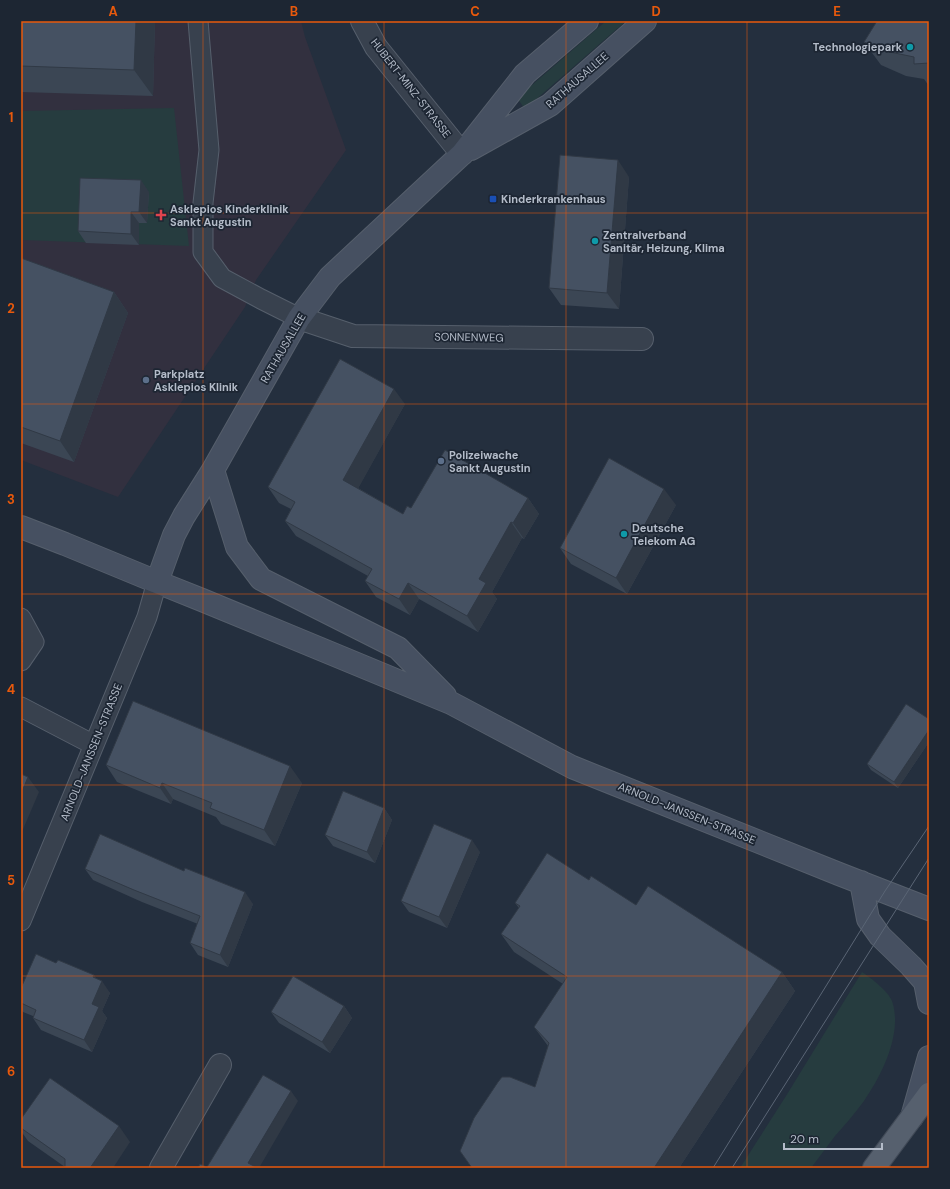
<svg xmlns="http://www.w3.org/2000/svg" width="950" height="1189" font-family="'DM Sans',sans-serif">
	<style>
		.medical { fill: #32303f }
		.green { fill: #263c3f }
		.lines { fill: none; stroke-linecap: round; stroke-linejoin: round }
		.lane-casing { stroke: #565f6c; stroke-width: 21 }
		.street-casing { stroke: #565f6c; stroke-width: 24 }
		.secondary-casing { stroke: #565f6c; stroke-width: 24 }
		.primary-casing { stroke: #414a57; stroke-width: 24 }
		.lane { stroke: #38414e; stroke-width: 19 }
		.street { stroke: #38414e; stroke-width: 22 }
		.secondary { stroke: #465061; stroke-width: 22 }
		.primary { stroke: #56606e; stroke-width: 22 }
		.tram { stroke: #5a6575; stroke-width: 1 }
		.wall { fill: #3b4654 }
		.shaded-wall { fill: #303945 }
		.building { fill: #455162; stroke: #303945 }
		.grid { fill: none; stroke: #e8590c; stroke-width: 1; stroke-opacity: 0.55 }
		.culture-dot { fill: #0f9aa8; stroke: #1d2633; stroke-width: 1.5 }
		.transit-dot { fill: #1a4fb4; stroke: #1d2633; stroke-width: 1.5 }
		.health-dot { fill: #e0444e; stroke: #1d2633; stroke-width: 1.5 }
		.service-dot { fill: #5c6f8a; stroke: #1d2633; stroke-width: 1.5 }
		.labels { text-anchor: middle; stroke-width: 3.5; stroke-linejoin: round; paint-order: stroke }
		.poi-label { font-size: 11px; font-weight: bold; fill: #b4bcc9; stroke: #1d2633; text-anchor: start }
		.street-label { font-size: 11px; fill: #b4bcc9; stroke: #1d2633 }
		.neatline { fill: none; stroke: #e8590c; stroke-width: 1.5 }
		.grid-label { font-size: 13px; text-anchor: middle; font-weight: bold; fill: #e8590c }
	</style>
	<rect width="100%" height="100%" fill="#242f3e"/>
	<path class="medical" d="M21,21h280l4,16 41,113 -90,130 -11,27 -127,190 -97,-37z"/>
	<path class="green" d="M606,21h20l-101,88 -8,-11z
		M174,108l15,138 -168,-6v-129z
		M862,972c9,6 26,19 30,29 11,32 -10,74 -28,100 -9,12 -19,24 -29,35 -8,11 -16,21 -24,32h-71l46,-72z"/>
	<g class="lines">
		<defs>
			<path id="lane" d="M198,21l11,129 -6,53v49l19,26 39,21 38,19
				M21,618l13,24 -13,19
				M21,707l73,38
				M21,921l126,-304 10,-35"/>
			<path id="street" d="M362,21l14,26 86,107
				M299,318l54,18 289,3
				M161,1168l59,-103"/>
			<path id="secondary" d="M471,149l79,-44 95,-84
				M213,470l24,77 24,32 137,69 47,48
				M21,527l44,17 92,38 45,18 249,103 121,64 267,107 90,35
				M157,582l17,-47 10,-19 29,-46 86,-152 31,-41 132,-123 63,-80 62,-53
				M861,882l7,37 12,17 31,30 14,16 4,21
				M912,1117l17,-60"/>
			<path id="primary" d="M874,1168l55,-74"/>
		</defs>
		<use href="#lane" class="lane-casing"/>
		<use href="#street" class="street-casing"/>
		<use href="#secondary" class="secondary-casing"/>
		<use href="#primary" class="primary-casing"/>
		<use href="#lane" class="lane"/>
		<use href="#street" class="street"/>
		<use href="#secondary" class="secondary"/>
		<use href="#primary" class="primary"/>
		<path class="tram" d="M713,1168l172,-277 44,-65
			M732,1168l197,-310"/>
	</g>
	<path class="wall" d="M21,21h134l-2,75 -132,-4z
		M929,21v65l-5,-7 -18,-3 -25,-11 -17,-23z
		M629,177l-10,132 -58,-4 -12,-17z
		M149,192l-2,31h-8v22l-53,-2 -8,-12z
		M21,258l93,34 14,21 -54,149 -53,-19z
		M405,404l-47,84 45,26 8,-6 117,-10 11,16 -15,25 -2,-1 -30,54 5,7 -19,33 -59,-33 -9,16 -34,-18 -11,-16 3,-5 -72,-40 -11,-15 6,-12 -12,-6 -11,-16z
		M676,505l-49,89 -56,-30 -11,-16z
		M929,719v23l-31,46 -27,-18 -4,-6z
		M106,765l196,18 -27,63 -54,-22 -5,-7 -43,-18 -2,5 -54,-22z
		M384,808l8,12 -17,43 -42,-17 -8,-11z
		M480,852l-33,76 -38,-16 -8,-11z
		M85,869l168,35 -25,63 -30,-12 -8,-12 8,-19 -56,-22 -49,-22z
		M589,880l47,25 146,67 13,19 -116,177h-207l-12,-17 75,-64 13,-41 -14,-19 29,-43 -49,-32 -13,-18 18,-26 -4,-5z
		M56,963l38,12 2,4 14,14 -8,18 5,7 -15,34 -51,-22 -8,-12v-2l-10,-4 -2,-3v-21z
		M344,1006l8,12 -22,35 -51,-30 -8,-11z
		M21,1119l109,23 -65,25 -37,-26 -7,-10z"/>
	<path class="shaded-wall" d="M136,21h19l-2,75 -19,-26z
		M618,160l11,17 -10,132 -12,-16z
		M141,180l8,12 -2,31 -8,-11z
		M131,212l8,11v22l-8,-11z
		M114,292l14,21 -54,149 -14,-21z
		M394,389l11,15 -51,92 -11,-16z
		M664,489l12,16 -49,89 -11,-16z
		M528,498l11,16 -15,25 -11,-16z
		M511,522l11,16 -30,54 5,7 -19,33 -11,-16 12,-37z
		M408,583l11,16 -9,16 -11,-16z
		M929,730v12l-31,46 -4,-6z
		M290,766l12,17 -27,63 -11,-16z
		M28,777l11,15 -18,42v-40z
		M162,783l11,16 -2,5 -11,-16z
		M384,808l8,12 -17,43 -8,-11z
		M472,840l8,12 -33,76 -8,-11z
		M245,892l8,12 -25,63 -8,-12z
		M782,972l13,19 -116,177h-25z
		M94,975l7,10 1,-4 8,12 -8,18 5,7 -15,34 -8,-12 8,-36 1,-27z
		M344,1006l8,12 -22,35 -8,-11z
		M291,1091l7,10 -39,67h-7l-4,-5z
		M119,1126l11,16 -17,26h-23z"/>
	<path class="building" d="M21,21h115l-2,49 -113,-4z
		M877,21h52v42l-15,1v-7l-24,-5 -26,-10z
		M560,155l58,5 -11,133 -58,-5z
		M80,178l61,2 -2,32h-8v22l-53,-3z
		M21,258l93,34 -54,149 -39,-14z
		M340,359l54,30 -51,91 60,34 4,-8 4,2 34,-58 83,48 -15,25 -2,-1 -32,57 7,4 -19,33 -59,-33 -9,16 -34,-18 7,-12 -87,-48 10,-19 -27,-15z
		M609,458l55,31 -48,89 -56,-30z
		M133,701l157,65 -26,64 -54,-22 2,-5 -50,-20 -2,5 -54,-23z
		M906,704l23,15v11l-35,52 -27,-18z
		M21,774l7,3 -7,17z
		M343,791l41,17 -17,44 -42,-17z
		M434,824l38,16 -33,77 -38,-16z
		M100,834l84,37 1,-3 60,24 -25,63 -30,-12 10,-27 -66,-26 -49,-21z
		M547,853l42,27 2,-4 45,29 12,-19 134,86 -128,196h-182l-12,-17 14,-33 24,-36 4,-5h8l25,10 14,-44 -15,-16 33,-50 -66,-43 19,-28 -5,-3z
		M36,954l20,9 2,-3 36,15 -1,2 9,4 -10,23 7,3 -15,33 -51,-22 3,-8 -15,-7v-15z
		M293,976l51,30 -22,36 -51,-30z
		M263,1075l28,16 -43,72 8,4 -1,1h-57l2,-4 7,3z
		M50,1078l69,48 -29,42h-25v-9l-44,-31v-9z"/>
	<path class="grid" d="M203,21v1147M384,21v1147M566,21v1147M747,21v1147M21,213h908M21,404h908M21,594h908M21,785h908M21,976h908"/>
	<g class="culture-dot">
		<circle cx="910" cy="47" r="4"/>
		<circle cx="595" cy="241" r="4"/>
		<circle cx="624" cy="534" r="4"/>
	</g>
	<rect class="transit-dot" x="489" y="195" width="8" height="8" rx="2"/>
	<path class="health-dot" d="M159 209h4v4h4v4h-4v4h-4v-4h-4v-4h4z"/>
	<g class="service-dot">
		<circle cx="146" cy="380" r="4"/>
		<circle cx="441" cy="461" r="4"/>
	</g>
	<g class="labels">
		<g class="poi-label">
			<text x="902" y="51" text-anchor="end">Technologiepark</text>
			<text x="501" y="203">Kinderkrankenhaus</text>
			<text x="170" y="213">Asklepios Kinderklinik<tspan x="170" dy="13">Sankt Augustin</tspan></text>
			<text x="603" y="239">Zentralverband<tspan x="603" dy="13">Sanitär, Heizung, Klima</tspan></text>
			<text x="154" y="378">Parkplatz<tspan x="154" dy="13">Asklepios Klinik</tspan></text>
			<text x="449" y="459">Polizeiwache<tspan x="449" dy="13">Sankt Augustin</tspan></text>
			<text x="632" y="532">Deutsche<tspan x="632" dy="13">Telekom AG</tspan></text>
		</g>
		<g class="street-label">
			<text transform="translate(577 80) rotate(-41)" y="4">RATHAUSALLEE</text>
			<text transform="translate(411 88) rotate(52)" y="4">HUBERT-MINZ-STRASSE</text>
			<text transform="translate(469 337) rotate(1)" y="4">SONNENWEG</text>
			<text transform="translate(283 348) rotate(-60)" y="4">RATHAUSALLEE</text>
			<text transform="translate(91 752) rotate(-68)" y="4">ARNOLD-JANSSEN-STRASSE</text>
			<text transform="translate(687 813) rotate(22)" y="4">ARNOLD-JANSSEN-STRASSE</text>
		</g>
	</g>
	<rect width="950" height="1189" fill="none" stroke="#1d2633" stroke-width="44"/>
	<path d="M784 1143v6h98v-6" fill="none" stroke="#b4bcc9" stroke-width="2"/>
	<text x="790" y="1143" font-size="12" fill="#b4bcc9" stroke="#1d2633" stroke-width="3" paint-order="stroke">20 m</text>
	<rect x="22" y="22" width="906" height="1145" class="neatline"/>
	<g class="grid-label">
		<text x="113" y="16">A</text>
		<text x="294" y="16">B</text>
		<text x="475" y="16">C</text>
		<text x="656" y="16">D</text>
		<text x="837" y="16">E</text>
		<text x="11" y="122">1</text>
		<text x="11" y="313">2</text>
		<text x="11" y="504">3</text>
		<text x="11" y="694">4</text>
		<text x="11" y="885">5</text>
		<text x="11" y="1076">6</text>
	</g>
</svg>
